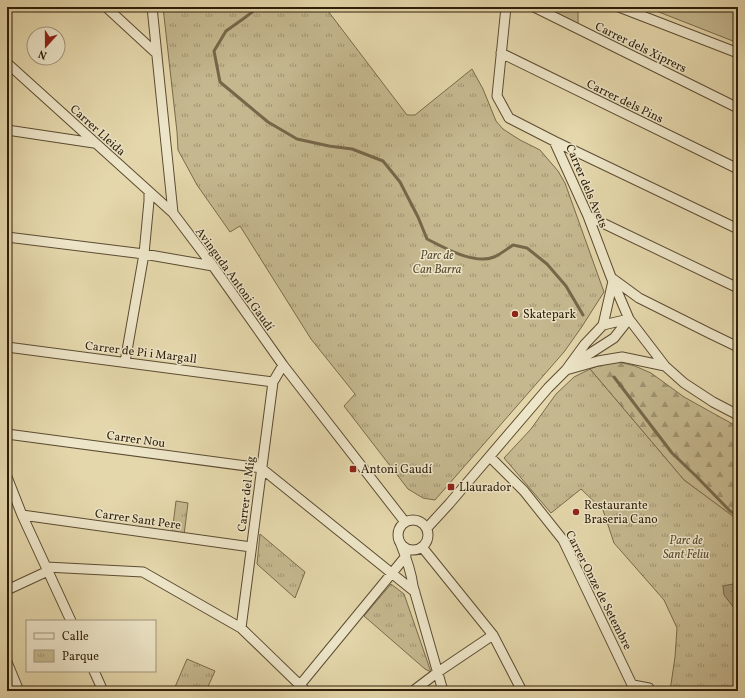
<svg xmlns="http://www.w3.org/2000/svg" width="745" height="698" font-family="Vollkorn,serif">
<style>
.green{fill:#c5b88f;stroke:#7a6b4c}
.forest{fill:url(#forest-firs);stroke:#7a6b4c}
.park{fill:url(#park-tufts);stroke:#7a6b4c}
.water{fill:url(#water-ripples);stroke:#766749}
.lines{fill:none;stroke-linecap:round;stroke-linejoin:round}
.stream{stroke:#766749;stroke-width:3}
.minor-casing{stroke:#5c4c32;stroke-width:11}
.minor{stroke:#ede5c8;stroke-width:9}
.poi-dot{fill:#8f2418;stroke:#ede5c8;stroke-width:1.5}
.labels{text-anchor:middle;stroke-width:3;stroke-linejoin:round;paint-order:stroke}
.street-label{font-size:12px;fill:#2e1e09;stroke:#ede5c8}
.park-label{font-size:12px;font-style:italic;fill:#5b4c31;stroke:#ede5c8}
.poi-label{font-size:12px;fill:#2e1e09;stroke:#ede5c8;text-anchor:start}
</style>
<defs>
<pattern id="forest-firs" width="22" height="20" patternUnits="userSpaceOnUse"><rect width="22" height="20" fill="#c5b88f"/><path d="M5 1l3.5 6h-7zM16 11l3.5 6h-7z" fill="#a09573"/></pattern>
<pattern id="park-tufts" width="24" height="20" patternUnits="userSpaceOnUse"><rect width="24" height="20" fill="#c5b88f"/><path d="M3 7l-1-3M5 7V3M7 7l1-3M15 17l-1-3M17 17v-4M19 17l1-3" fill="none" stroke="#a09573"/></pattern>
<pattern id="water-ripples" width="26" height="14" patternUnits="userSpaceOnUse"><rect width="26" height="14" fill="#a69874"/><path d="M2 4q2-2 4 0t4 0M15 11q2-2 4 0t4 0" fill="none" stroke="#887b5d"/></pattern>
</defs>
<rect width="100%" height="100%" fill="#e4d7ab"/>
<filter id="stains"><feTurbulence type="fractalNoise" baseFrequency=".005" numOctaves="4"/><feColorMatrix values="0 0 0 0 .2 0 0 0 0 .09 0 0 0 0 .02 0 0 0 .5 -.17"/></filter>
<radialGradient id="worn" r=".72"><stop offset=".6" stop-color="#630" stop-opacity="0"/><stop offset="1" stop-color="#630" stop-opacity=".3"/></radialGradient>
<!-- green -->
<path class="green" d="M542,7H578V24Z
M646,7H738V43Z"/>
<!-- forest -->
<path class="forest" d="M619,362L635,366L651,373L684,397L738,427V520L684,480L590,369L603,364Z"/>
<!-- park -->
<path class="park" d="M163,7H325L407,115H415L472,69L483,89L496,121L503,129L520,140L540,150L558,171L565,183L604,292L581,328L564,352L435,500L423,498L408,489L344,406L355,394L311,339L240,226L230,232L197,185L178,150L177,132Z
M590,369L684,480L738,520V691H670L675,657L677,628L664,600L614,543L603,510L581,489L551,513L504,458L531,429L556,394L574,377Z
M176,501L188,503L184,535L172,533Z
M260,534L305,572L295,598L257,564Z
M391,584L404,594L431,672L425,669L364,616Z
M187,659L215,671L206,691H184L175,687Z"/>
<!-- water -->
<path class="water" d="M733,584L738,586V609L734,608L724,595L723,586Z"/>
<g class="lines">
<!-- stream -->
<path class="stream" d="M259,7L243,19L226,31L214,51L220,82L268,122L297,139L329,146L352,149L383,161L400,182L418,217L427,239C445,248 474,265 494,257C501,254 507,249 513,245L527,248L547,264L566,286L583,315
M730,7L738,13
M614,377L672,453L697,477L730,511L738,516"/>
<defs>
<path id="minor" d="M106,7L157,54
M152,7L173,213L213,266L283,365L405,522
M506,7L497,96L509,118L554,141L588,216L611,277L629,319L665,366L684,383L713,402L738,415
M534,7L738,108
M619,7L738,53
M501,53L738,169
M7,63L173,213
M7,130L94,143
M554,141L738,229
M588,216L738,288
M7,237L144,254L213,266
M613,279L639,298L709,333L738,347
M603,325L613,281
M7,347L273,382
M125,362L144,254L149,201V192
M572,365L614,338L629,319
M566,370L598,361L622,357L665,366
M7,434L261,468L415,592
M490,457L524,491L563,540L635,691
M7,477L22,515L71,621
M22,515L251,547
M398 535a15 15 0 1 1 30 0a15 15 0 1 1-30 0Z
M427,528L449,504L548,388L566,370L585,344L603,325L629,319
M400,542C406,557 411,570 413,586L443,691
M422,547L493,635L522,691
M46,567L143,572L241,628L306,691
M7,590L48,571
M241,628L273,382L283,365
M7,662L19,691
M94,671L103,691
M300,685L406,556
M633,685L649,688L650,691
M413,691L438,672L493,635"/>
</defs>
<!-- minor casing -->
<use href="#minor" class="minor-casing"/>
<!-- minor -->
<use href="#minor" class="minor"/>
</g>
<!-- markers -->
<g class="poi-dot">
<circle cx="515" cy="314" r="4"/>
<rect x="349" y="465" width="8" height="8" rx="2"/>
<rect x="447" y="483" width="8" height="8" rx="2"/>
<circle cx="576" cy="512" r="4"/>
</g>
<g class="labels">
<!-- street labels -->
<g class="street-label">
<text transform="translate(641 47) rotate(26)" y="4">Carrer dels Xiprers</text>
<text transform="translate(625 101) rotate(26)" y="4">Carrer dels Pins</text>
<text transform="translate(98 130) rotate(42)" y="4">Carrer Lleida</text>
<text transform="translate(587 186) rotate(67)" y="4">Carrer dels Avets</text>
<text transform="translate(235 279) rotate(54)" y="4">Avinguda Antoni Gaudí</text>
<text transform="translate(141 352) rotate(7)" y="4">Carrer de Pi i Margall</text>
<text transform="translate(136 439) rotate(8)" y="4">Carrer Nou</text>
<text transform="translate(246 494) rotate(-83)" y="4">Carrer del Mig</text>
<text transform="translate(138 519) rotate(8)" y="4">Carrer Sant Pere</text>
<text transform="translate(599 590) rotate(63)" y="4">Carrer Onze de Setembre</text>
</g>
<!-- park labels -->
<g class="park-label">
<text x="437" y="259">Parc de<tspan x="437" dy="14">Can Barra</tspan></text>
<text x="686" y="544">Parc de<tspan x="686" dy="14">Sant Feliu</tspan></text>
</g>
<!-- poi labels -->
<g class="poi-label">
<text x="523" y="318">Skatepark</text>
<text x="361" y="473">Antoni Gaudí</text>
<text x="459" y="491">Llaurador</text>
<text x="584" y="509">Restaurante<tspan x="584" dy="14">Braseria Cano</tspan></text>
</g>
</g>
<!-- margin -->
<rect width="745" height="698" fill="none" stroke="#e4d7ab" stroke-width="24"/>
<rect x="8" y="8" width="729" height="682" fill="none" stroke="#2e1e09" stroke-width="2"/>
<rect x="12" y="12" width="721" height="674" fill="none" stroke="#2e1e09"/>
<!-- legend -->
<rect x="26" y="620" width="130" height="52" fill="#ede5c8" stroke="#a1957c"/>
<rect x="34" y="633" width="20" height="6" fill="#ede5c8" stroke="#a1957c"/>
<text x="62" y="640" font-size="12" fill="#2e1e09">Calle</text>
<rect x="34" y="650" width="20" height="12" fill="url(#park-tufts)" stroke="#a1957c"/>
<text x="62" y="660" font-size="12" fill="#2e1e09">Parque</text>
<!-- north arrow -->
<g transform="translate(46 46) rotate(201)"><circle r="19" fill="#ede5c8" stroke="#a1957c"/>
<path d="M0-3L7 15L0 10L-7 15Z" fill="#8f2418"/>
<text y="-6" font-size="11" font-weight="bold" text-anchor="middle" fill="#2e1e09">N</text>
</g>
<rect width="100%" height="100%" filter="url(#stains)"/>
<rect width="100%" height="100%" fill="url(#worn)"/>
</svg>
